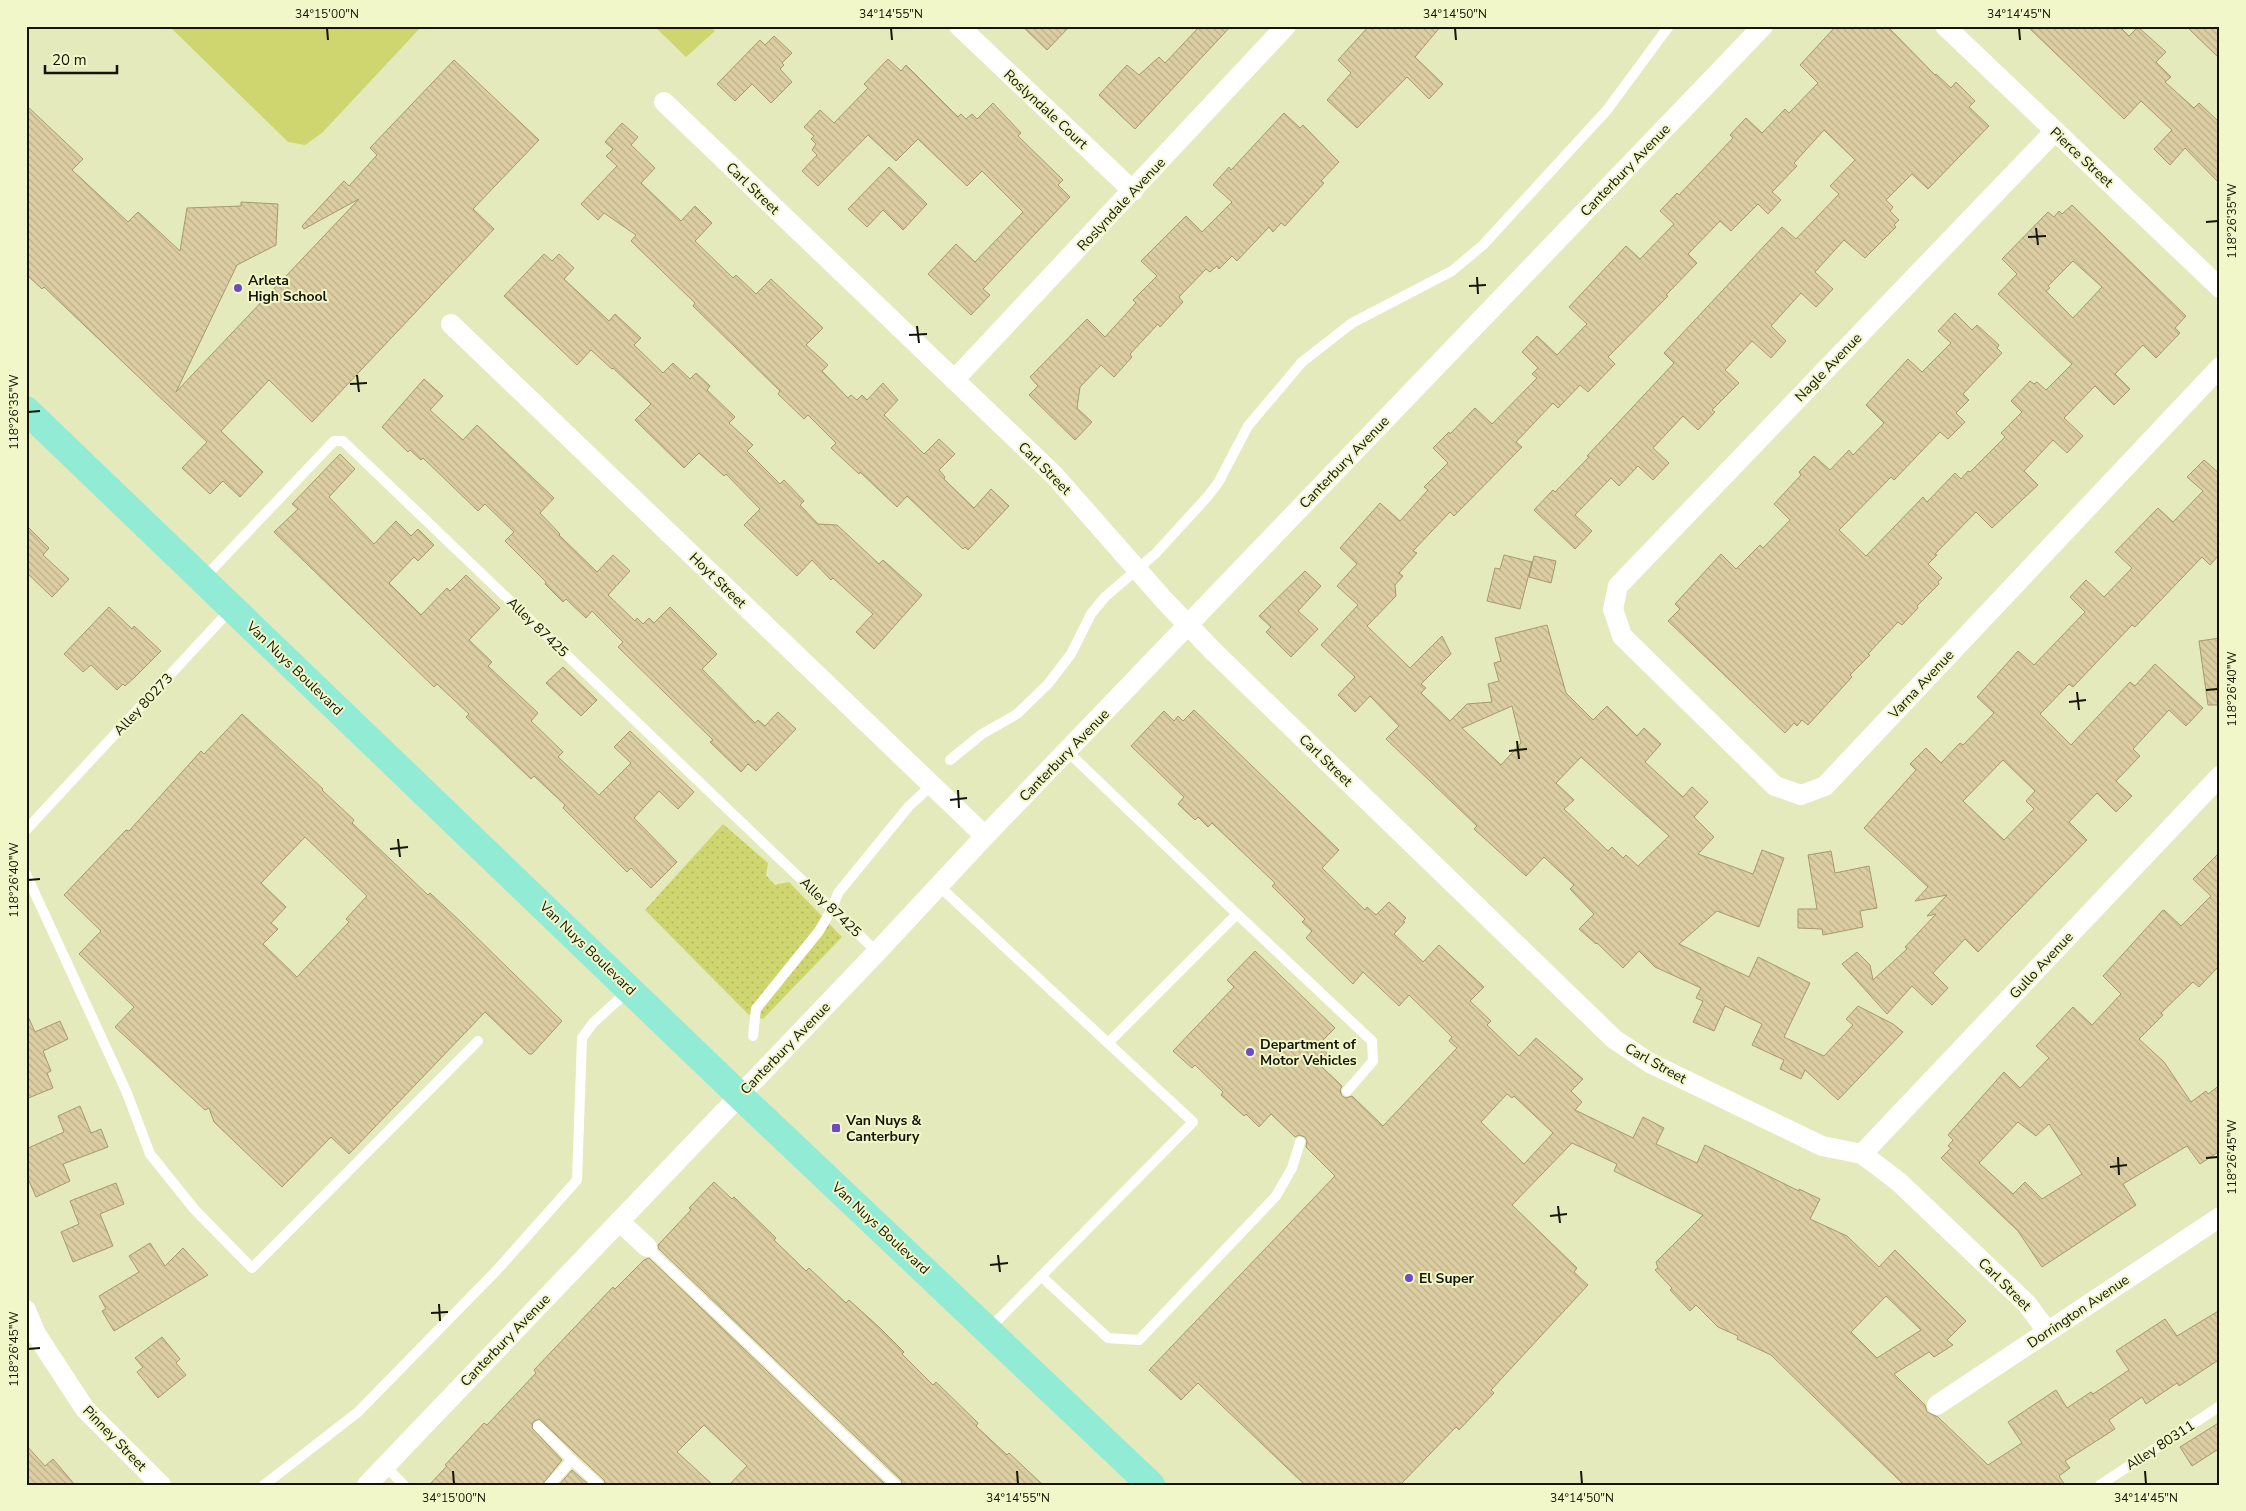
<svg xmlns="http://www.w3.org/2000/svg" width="2246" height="1511" font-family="'Nunito Sans',sans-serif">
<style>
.grass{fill:url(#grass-dots)}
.garden{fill:#cfd66f}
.building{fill:url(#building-back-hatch);stroke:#a7996f;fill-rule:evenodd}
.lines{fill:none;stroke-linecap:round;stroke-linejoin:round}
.lane{stroke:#fff;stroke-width:10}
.street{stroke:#fff;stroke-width:20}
.primary{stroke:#92ebd5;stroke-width:28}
.ticks{fill:none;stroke:#141505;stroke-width:2}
.poi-dot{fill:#6e4bc3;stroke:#f2f7c9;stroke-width:2}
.labels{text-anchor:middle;stroke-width:4;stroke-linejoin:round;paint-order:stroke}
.street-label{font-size:14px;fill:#141505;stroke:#f2f7c9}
.poi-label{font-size:14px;font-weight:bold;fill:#141505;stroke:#f2f7c9;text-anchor:start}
.neatline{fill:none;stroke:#141505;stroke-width:2}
.ticks-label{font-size:12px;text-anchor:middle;fill:#141505}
</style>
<defs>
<pattern id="grass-dots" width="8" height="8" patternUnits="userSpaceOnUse" patternTransform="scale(1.25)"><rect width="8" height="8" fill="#cfd66f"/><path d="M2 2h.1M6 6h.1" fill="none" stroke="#b1b75f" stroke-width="1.8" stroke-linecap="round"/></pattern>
<pattern id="building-back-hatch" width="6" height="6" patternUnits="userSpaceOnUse" patternTransform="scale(1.25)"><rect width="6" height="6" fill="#dccea2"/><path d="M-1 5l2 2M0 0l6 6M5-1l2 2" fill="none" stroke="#bcb08a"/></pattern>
</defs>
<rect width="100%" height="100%" fill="#e5eabc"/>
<!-- grass -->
<path class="grass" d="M723,824L768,863L766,875L775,885L789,882L842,937L763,1019L748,1014L645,910Z"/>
<!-- garden -->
<path class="garden" d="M169,26H422L322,133L305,145L288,142Z
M654,26H710L715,31L686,57Z"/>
<!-- building -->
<path class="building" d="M1022,26H1070L1047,50Z
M1200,26H1231L1135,129L1099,95L1127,65L1139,75L1159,57L1165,63Z
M1369,26H1441L1415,57L1443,84L1429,99L1407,77L1357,128L1327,100L1351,73L1338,60Z
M1836,26H1887L1935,75L1936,74L1951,88L1956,82L1975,101L1969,107L1989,126L1928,189L1912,174L1886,200L1893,207L1890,211L1899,220L1894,225L1896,227L1865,258L1844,240L1815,272L1833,289L1816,307L1801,293L1771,326L1786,341L1771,358L1752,341L1725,370L1739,383L1712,410L1715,412L1698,430L1683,416L1653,448L1669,463L1653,480L1638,466L1619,486L1611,478L1575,515L1592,531L1575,549L1534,510L1553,490L1555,492L1589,457L1587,456L1674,363L1664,353L1782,227L1796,239L1839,194L1830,186L1855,160L1824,130L1794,163L1797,166L1772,192L1781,200L1768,214L1758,204L1731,231L1720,221L1688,254L1697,263L1666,295L1668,296L1608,357L1615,364L1588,392L1580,385L1558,408L1553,403L1516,442L1522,447L1454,516L1450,512L1413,551L1417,553L1399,573L1403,576L1395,585L1396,596L1367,626L1410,668L1442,636L1451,654L1421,684L1426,688L1421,693L1450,721L1467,704L1492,702L1488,684L1499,681L1494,663L1501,661L1495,638L1547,625L1566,693L1593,720L1607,706L1637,736L1644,728L1661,744L1645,762L1683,797L1692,787L1708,802L1694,817L1714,837L1698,854L1753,874L1762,850L1784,858L1759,927L1717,911L1679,944L1749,977L1758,957L1810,983L1784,1037L1824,1056L1853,1025L1846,1019L1858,1006L1893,1024L1903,1032L1838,1100L1805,1070L1801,1079L1780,1069L1784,1060L1752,1045L1762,1024L1725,1006L1714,1031L1693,1022L1703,1001L1696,998L1701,988L1655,967L1639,951L1623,968L1597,943L1596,944L1579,929L1594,914L1570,889L1574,885L1544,857L1526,876L1474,829L1477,826L1386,739L1399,726L1370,696L1355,712L1338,695L1355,677L1321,645L1358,605L1337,586L1357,564L1340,548L1380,503L1400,521L1428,490L1424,487L1448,463L1433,448L1449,432L1450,434L1475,408L1492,424L1537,378L1532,374L1538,368L1522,352L1537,336L1557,355L1587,324L1569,307L1626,246L1640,259L1674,224L1660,211L1677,193L1679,195L1733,138L1730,135L1746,118L1762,133L1785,109L1789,113L1818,83L1800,65ZM1512,706L1521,743L1501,765L1462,728ZM1581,757L1669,836L1638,866L1626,855L1623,858L1612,847L1608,851L1564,809L1574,800L1556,783Z
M2027,26H2119L2129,36L2138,27L2166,52L2156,62L2171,77L2165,82L2194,108L2199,103L2220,123V184L2185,148L2170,165L2154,149L2172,130L2141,101L2124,119Z
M2186,26H2220V59Z
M774,36L792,53L782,63L784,65L780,69L792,82L771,103L752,84L735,101L717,84L760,40L765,45Z
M888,59L901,71L906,65L958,117L961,114L966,119L972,114L977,119L993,103L1021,133L1018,136L1063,180L1058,185L1070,197L983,289L990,295L971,315L928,274L956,244L975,262L1023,212L982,171L967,186L918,139L896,161L868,135L818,186L802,171L817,155L812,150L816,144L811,139L814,136L804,127L820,110L834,123L868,88L864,84Z
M454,60L539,140L473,209L494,229L312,422L269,380L221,431L263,472L240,497L223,481L210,494L182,468L207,442L44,287L42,289L26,274V105L83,159L72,170L128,222L138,212L180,251L187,208L241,206V202L278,204L276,245L237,265L176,392L359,199L304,229L302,226L344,181L349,186L377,155L370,148Z
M1284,113L1300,128L1303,125L1339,162L1321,181L1324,183L1285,226L1281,223L1273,232L1269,227L1237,261L1232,256L1219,269L1217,266L1210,272L1206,269L1179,297L1183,302L1160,327L1158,324L1130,354L1132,357L1114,377L1101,365L1080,387L1077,408L1092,422L1075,440L1029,395L1038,386L1030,377L1087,319L1105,337L1136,303L1133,300L1157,276L1141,261L1186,216L1202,232L1232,202L1213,185L1229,167L1231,170Z
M622,123L638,137L631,145L655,168L641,183L681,221L695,206L712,223L695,241L733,278L736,275L756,294L771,279L823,328L806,345L828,365L822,371L848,398L851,395L857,400L862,395L867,400L883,383L898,400L884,415L924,454L939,439L955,454L939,470L945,477L944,479L974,508L991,489L1009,506L968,550L965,547L963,549L907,496L897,507L860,472L859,474L831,448L836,443L808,415L804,419L778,394L780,391L693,306L695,303L631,241L636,235L604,213L598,220L581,204L617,166L606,156L613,149L605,142Z
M889,167L927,204L903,230L883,210L867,227L848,209Z
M2072,205L2186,316L2175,328L2180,333L2156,358L2143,345L2115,374L2130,389L2114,405L2095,386L2064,418L2083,436L2067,453L2053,440L2024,471L2038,485L1992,528L1976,512L1935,554L1937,555L1928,564L1942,578L1938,582L1939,584L1917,606L1918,608L1902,625L1898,622L1868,654L1870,655L1850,675L1852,677L1808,725L1802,720L1797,726L1794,723L1785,733L1668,621L1680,609L1675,604L1721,554L1736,569L1760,545L1763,548L1790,520L1774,504L1801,475L1799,472L1814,456L1830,470L1849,450L1853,455L1884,423L1866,405L1908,359L1922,372L1951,343L1938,331L1955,313L1972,330L1977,325L1999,345L1997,348L2002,353L1963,394L1969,400L1956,413L1965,422L1948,439L1940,432L1894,480L1891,477L1839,530L1866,556L1923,497L1927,502L1955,473L1961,479L1968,471L1970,472L2005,437L2001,433L2022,412L2011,401L2030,381L2034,384L2037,382L2046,390L2072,364L1998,294L2017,274L2002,259L2048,212L2054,217L2059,211L2062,214ZM2073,261L2102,287L2073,318L2046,291L2050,288L2048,286Z
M544,254L552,261L559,254L574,268L564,279L609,321L615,314L641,338L634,345L663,373L673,363L690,379L696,373L710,386L707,390L735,417L729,423L753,445L747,451L780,484L784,480L804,501L800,505L818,524L837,525L879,564L883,560L922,595L874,649L856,632L873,614L833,578L831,580L812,560L797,576L744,525L760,509L726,474L724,476L699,453L684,468L635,420L651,404L613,368L612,369L591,350L577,365L504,296Z
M424,379L443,396L430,410L463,440L477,425L554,498L540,513L560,534L559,535L597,572L613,555L630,571L608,595L635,621L637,618L643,624L649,618L654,623L670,607L717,654L702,669L755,723L758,720L765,726L778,712L796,729L756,771L748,764L741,772L710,742L713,740L618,647L623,642L592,611L586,618L566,599L563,602L545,584L546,582L505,541L514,532L485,504L478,511L423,458L421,460L410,450L408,452L382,427Z
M340,454L355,469L329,497L374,544L396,521L411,536L418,529L434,545L418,561L414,557L389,583L421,615L447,588L450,591L466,575L500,608L469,640L492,662L488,666L538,713L531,721L563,752L558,757L599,795L631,763L614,747L630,731L694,792L678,809L659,791L634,818L677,862L651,888L631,868L627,872L563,808L565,805L534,776L531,779L466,717L469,714L437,684L434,687L274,532L298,509L292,504Z
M2204,460L2220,474V554L2210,565L2202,557L2135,627L2132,625L2073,687L2069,684L2040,714L2071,745L2130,682L2135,686L2155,664L2203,708L2186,726L2169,710L2133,749L2140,756L2116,781L2132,796L2116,812L2097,793L2069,822L2087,840L1978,952L1965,939L1933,973L1948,988L1932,1005L1912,986L1887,1014L1842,964L1857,952L1870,965L1873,980L1907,949L1905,947L1936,914L1927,916L1947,895L1915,901L1928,887L1864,828L1916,770L1910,764L1926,748L1941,763L1960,743L1963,745L1994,713L1977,697L2018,651L2034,665L2085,612L2070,597L2086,580L2104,597L2132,568L2115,552L2158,508L2173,522L2203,491L2187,477ZM2003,760L2035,791L2026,801L2034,809L2004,840L1963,801Z
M26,525L49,548L43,555L69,579L52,597L26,572Z
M1504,555L1532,562L1520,609L1487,601L1495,568L1500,569Z
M1534,556L1556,561L1551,583L1529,577Z
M1305,571L1321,586L1298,611L1318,629L1291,657L1266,632L1271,627L1259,616Z
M109,607L132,629L134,626L161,651L135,677L125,686L123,684L117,690L91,665L83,672L64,654Z
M2220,638V705H2208L2199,641Z
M563,667L597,700L581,716L546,683Z
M1194,710L1339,850L1322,868L1365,910L1367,907L1376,915L1389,902L1406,918L1403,921L1405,922L1394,934L1423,962L1439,945L1484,987L1470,1001L1491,1021L1487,1025L1519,1056L1536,1038L1583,1079L1571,1091L1582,1102L1575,1110L1633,1138L1643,1117L1664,1128L1656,1144L1697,1163L1705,1145L1799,1191V1189L1820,1199L1810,1219L1847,1236L1879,1267L1895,1250L1966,1321L1947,1340L1953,1345L1934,1357L1929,1352L1894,1374L1925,1405L1927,1412L1938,1417L1988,1465L2022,1443L2008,1422L2056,1390L2067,1408L2091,1392L2093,1394L2129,1370L2116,1351L2165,1319L2177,1336L2220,1310V1359L2179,1386L2177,1383L2146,1404L2142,1397L2109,1420L2115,1429L2065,1461L2070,1468L2059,1476L2065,1485H1904L1771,1355L1737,1339L1738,1336L1718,1327L1696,1305L1690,1311L1670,1290L1672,1288L1655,1270L1658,1268L1656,1262L1703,1215L1614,1171L1617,1164L1572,1143L1512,1205L1577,1268L1574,1272L1588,1285L1491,1390L1494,1393L1459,1430L1456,1427L1400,1485H1305L1198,1383L1181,1400L1149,1370L1335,1176L1306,1147L1307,1141L1305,1137L1299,1135L1295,1137L1271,1114L1259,1127L1246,1114L1244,1116L1221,1095L1223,1092L1195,1065L1192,1068L1173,1051L1234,987L1227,980L1255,951L1335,1028L1318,1045L1331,1057L1322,1067L1342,1086L1340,1090L1342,1096L1346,1098L1352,1096L1383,1126L1457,1048L1449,1041L1452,1037L1409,995L1399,1006L1363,972L1353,984L1306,938L1312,931L1302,922L1305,919L1272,886L1275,883L1212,823L1208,827L1198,817L1195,820L1178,804L1184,797L1131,746L1164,711L1174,721L1178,716L1183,721ZM1507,1094L1512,1098L1514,1096L1553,1133L1524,1164L1481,1122ZM1886,1296L1921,1330L1877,1358L1851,1332Z
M242,714L323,789L322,790L354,820L352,823L428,895L430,893L462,923L562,1021L532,1054H529L485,1012L349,1154L331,1137L282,1187L214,1122L209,1108L205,1110L115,1027L134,1007L79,954L101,931L64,895L126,830L129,831L201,751L204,754ZM305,837L367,896L346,919L349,922L297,977L263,944L278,929L271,923L286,907L261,883Z
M1831,851L1835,873L1869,866L1877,908L1860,911L1863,927L1823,935L1822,929L1798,928V909H1817L1808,855Z
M2220,852V965L2199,987L2193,982L2161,1013L2163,1015L2139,1039L2164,1062L2191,1102L2206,1091L2208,1094L2220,1085V1151L2200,1164L2187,1146L2123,1184L2136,1205L2042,1267L2018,1231L1941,1158L1951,1148L1948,1146L1953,1140L1948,1135L2004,1072L2020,1088L2049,1058L2036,1046L2073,1007L2092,1025L2121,994L2103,976L2162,911L2164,910L2181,926L2211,896L2193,879ZM2018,1122L2036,1136L2049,1124L2082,1174L2042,1199L2025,1182L2013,1194L1979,1163Z
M26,1012L35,1032L60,1021L68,1039L43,1051L51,1071L47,1073L53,1088L26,1099Z
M80,1106L91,1133L101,1129L108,1147L63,1164L70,1181L36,1197L26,1174V1149L64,1132L58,1116Z
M714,1182L732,1199L734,1197L776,1238L774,1240L806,1271L809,1268L846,1303L849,1300L880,1328L904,1352L902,1354L933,1385L936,1382L978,1423L976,1426L1007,1455L1009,1453L1043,1485H903L901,1480L659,1249L658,1245L691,1210L689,1208Z
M116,1183L124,1204L100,1214L113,1246L73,1262L61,1232L79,1224L70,1201Z
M150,1243L165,1266L183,1248L208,1275L114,1331L102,1311L106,1309L99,1296L139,1272L129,1256Z
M649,1258L886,1485H729L747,1466L704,1425L677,1452L713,1485H606L604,1480L539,1419L533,1422L532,1428L562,1460L542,1485H429L447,1466L445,1465L484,1423L487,1425L536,1373L534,1370L613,1287L615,1289L644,1260Z
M162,1337L180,1359L176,1363L186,1375L158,1398L137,1372L143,1367L135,1358Z
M2220,1422V1448L2192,1466L2180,1447Z
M26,1445L45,1466L53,1459L75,1485H26Z
M572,1470L589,1485H559Z"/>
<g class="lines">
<!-- lane -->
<path class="lane" d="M203,579L334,441H343L877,952
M1068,752L1237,914L1108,1043
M950,760L982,734L1017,714L1048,684L1071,654L1091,614L1105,597L1156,553L1208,496L1218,483L1248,426L1302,362L1352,323L1452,271L1483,245L1607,110L1669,26
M26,830L232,608
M26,874L127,1093L150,1154L195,1210L252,1268L478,1041
M939,886L1193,1122L989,1329
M1237,914L1372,1041L1373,1061L1347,1091
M753,1036L756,1009L819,931L832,909L838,893L909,806L932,785
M647,1247L896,1485
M1041,1276L1108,1338L1139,1340L1276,1196L1292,1168L1300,1142
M538,1426L572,1460L549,1485
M572,1460L599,1485
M385,1466L404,1485
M264,1485L358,1412L497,1270L577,1180L582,1038L593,1023L628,991
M2100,1485L2220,1406"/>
<!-- street -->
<path class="street" d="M959,26L1133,191
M1945,26L2220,288
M664,102L1055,476L1164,600L1213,651L1614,1039L1650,1063L1822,1146L1862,1154L1899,1182L2027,1304L2047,1331
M2055,131L1618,586L1613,609L1622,636L1775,786L1801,795L1825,786L2220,367
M451,324L985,836
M954,380L1286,26
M1862,1154L2220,776
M619,1221L647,1247
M26,1310L36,1334L85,1409L161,1485
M1937,1405L2220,1217
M367,1485L877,952L985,836L1763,26"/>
<!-- primary -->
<path class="primary" d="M26,410L739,1095L1151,1485"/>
</g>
<!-- ticks -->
<path class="ticks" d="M327,28L328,40M891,28L892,40M1455,28L1456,40M2019,28L2020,40M2206,222L2218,221M2036,228L2038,245M2028,237L2046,236M1477,277L1478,294M1469,286L1486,285M917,326L919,343M909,335L927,334M357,375L359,392M350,384L367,383M28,412L40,411M2206,690L2218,689M2077,692L2079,710M2069,702L2086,700M1517,741L1519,759M1509,751L1527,749M958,790L959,808M950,800L967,798M398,839L400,857M390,849L408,847M28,880L40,879M2118,1157L2119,1175M2206,1158L2218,1157M2110,1167L2127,1165M1558,1206L1560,1223M1550,1216L1567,1214M998,1255L1000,1272M990,1265L1008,1263M439,1304L440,1321M431,1313L448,1312M28,1349L40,1348M453,1471L454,1484M1017,1471L1018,1484M1581,1471L1582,1484M2145,1471L2146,1484"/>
<!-- markers -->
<g class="poi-dot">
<circle cx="238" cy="288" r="5"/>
<circle cx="1250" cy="1052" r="5"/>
<rect x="831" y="1123" width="10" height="10" rx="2.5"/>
<circle cx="1409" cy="1278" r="5"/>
</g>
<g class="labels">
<!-- street labels -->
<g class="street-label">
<text transform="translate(1046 109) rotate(43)" y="5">Roslyndale Court</text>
<text transform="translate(2082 157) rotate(43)" y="5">Pierce Street</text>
<text transform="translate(1625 170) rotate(-46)" y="5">Canterbury Avenue</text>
<text transform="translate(753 188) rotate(44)" y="5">Carl Street</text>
<text transform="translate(1121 204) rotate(-47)" y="5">Roslyndale Avenue</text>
<text transform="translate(1828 367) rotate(-46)" y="5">Nagle Avenue</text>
<text transform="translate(1344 462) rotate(-46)" y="5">Canterbury Avenue</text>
<text transform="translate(1045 468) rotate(45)" y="5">Carl Street</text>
<text transform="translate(718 580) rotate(44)" y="5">Hoyt Street</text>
<text transform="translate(538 627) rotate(44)" y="5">Alley 87425</text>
<text transform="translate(295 668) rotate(44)" y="5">Van Nuys Boulevard</text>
<text transform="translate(1921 684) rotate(-47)" y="5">Varna Avenue</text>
<text transform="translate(143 704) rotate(-47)" y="5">Alley 80273</text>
<text transform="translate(1064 755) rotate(-46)" y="5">Canterbury Avenue</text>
<text transform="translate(1326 760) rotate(44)" y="5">Carl Street</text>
<text transform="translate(831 907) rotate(44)" y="5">Alley 87425</text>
<text transform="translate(588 948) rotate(44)" y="5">Van Nuys Boulevard</text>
<text transform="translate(2041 965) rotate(-47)" y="5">Gullo Avenue</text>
<text transform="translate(785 1048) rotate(-46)" y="5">Canterbury Avenue</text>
<text transform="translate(1656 1063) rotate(29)" y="5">Carl Street</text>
<text transform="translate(881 1228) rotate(43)" y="5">Van Nuys Boulevard</text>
<text transform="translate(2005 1284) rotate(45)" y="5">Carl Street</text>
<text transform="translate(2078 1311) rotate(-34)" y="5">Dorrington Avenue</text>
<text transform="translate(505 1340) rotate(-46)" y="5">Canterbury Avenue</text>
<text transform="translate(115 1438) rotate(46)" y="5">Pinney Street</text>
<text transform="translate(2160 1445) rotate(-33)" y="5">Alley 80311</text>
</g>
<!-- poi labels -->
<g class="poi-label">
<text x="248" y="285">Arleta<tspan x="248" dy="16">High School</tspan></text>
<text x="1260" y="1049">Department of<tspan x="1260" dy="16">Motor Vehicles</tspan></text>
<text x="846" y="1125">Van Nuys &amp;<tspan x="846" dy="16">Canterbury</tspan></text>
<text x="1419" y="1283">El Super</text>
</g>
</g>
<!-- border -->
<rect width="2246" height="1511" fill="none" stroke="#f2f7c9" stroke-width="55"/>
<!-- scale -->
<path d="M45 65v8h72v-8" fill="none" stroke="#141505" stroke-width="2.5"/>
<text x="52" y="65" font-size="15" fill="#141505" stroke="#f2f7c9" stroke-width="4" paint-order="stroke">20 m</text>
<rect x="28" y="28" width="2190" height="1456" class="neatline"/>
<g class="ticks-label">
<text x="327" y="18">34°15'00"N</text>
<text x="891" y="18">34°14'55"N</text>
<text x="1455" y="18">34°14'50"N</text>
<text x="2019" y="18">34°14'45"N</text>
<text transform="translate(2232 221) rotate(-90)" y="4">118°26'35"W</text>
<text transform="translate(14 412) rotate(-90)" y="4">118°26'35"W</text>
<text transform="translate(2232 689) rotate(-90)" y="4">118°26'40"W</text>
<text transform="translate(14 880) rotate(-90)" y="4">118°26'40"W</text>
<text transform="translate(2232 1157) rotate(-90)" y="4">118°26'45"W</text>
<text transform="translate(14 1349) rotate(-90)" y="4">118°26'45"W</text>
<text x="454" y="1502">34°15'00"N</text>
<text x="1018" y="1502">34°14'55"N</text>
<text x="1582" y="1502">34°14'50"N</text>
<text x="2146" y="1502">34°14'45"N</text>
</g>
</svg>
